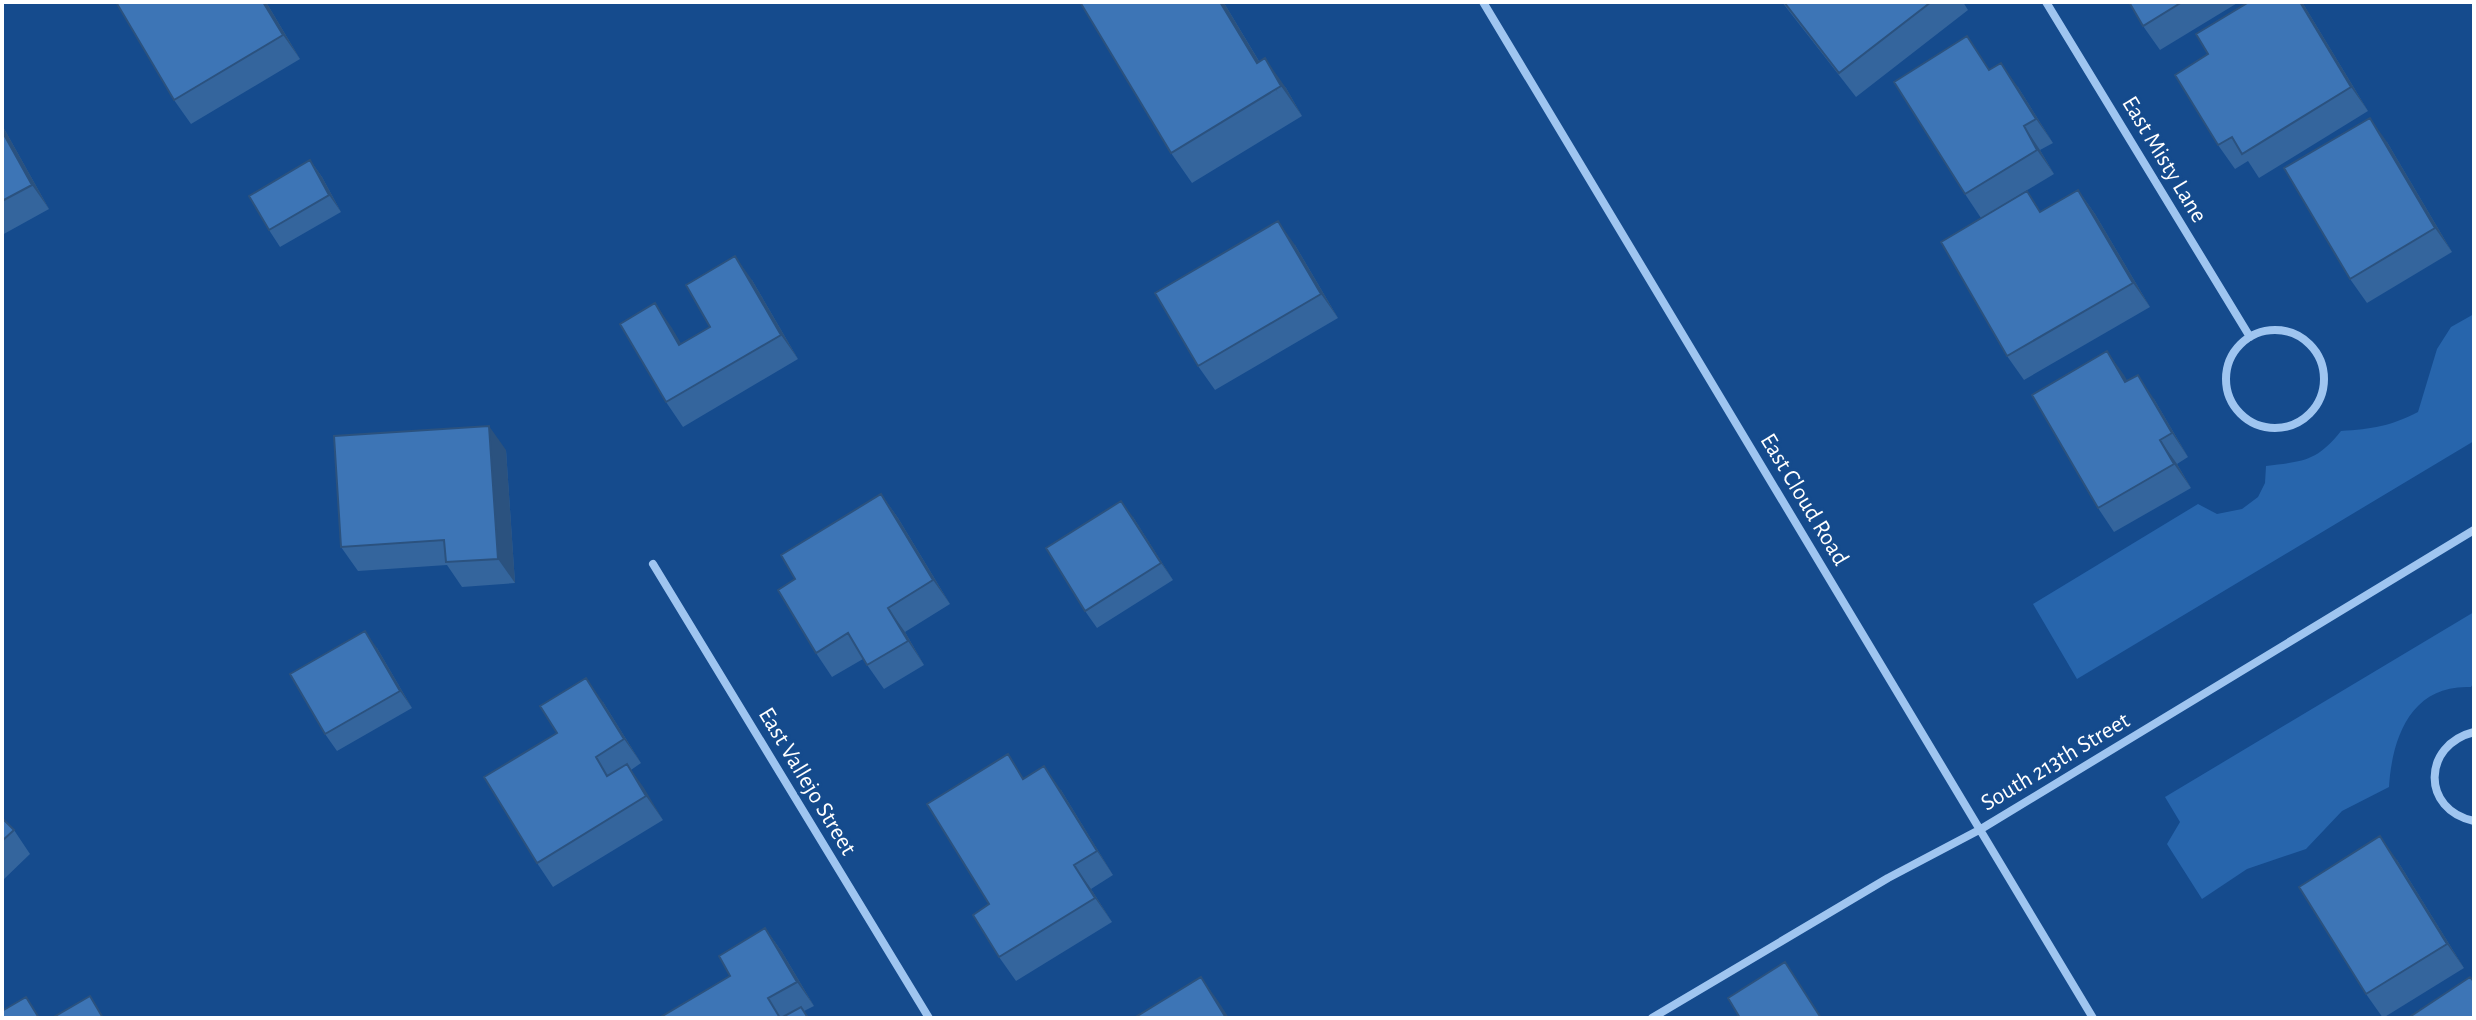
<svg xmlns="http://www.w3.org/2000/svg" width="2476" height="1020" font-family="'Alegreya Sans',sans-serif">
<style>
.green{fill:#2765ac}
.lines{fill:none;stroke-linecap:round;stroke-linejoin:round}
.minor{stroke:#9fc5f0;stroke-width:8}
.wall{fill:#34659d}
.shaded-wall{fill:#2b527f}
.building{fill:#3d75b6;stroke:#2b527f;stroke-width:2}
.labels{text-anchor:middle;stroke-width:6;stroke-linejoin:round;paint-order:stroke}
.street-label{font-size:24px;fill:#fff;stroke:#154b8d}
</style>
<rect width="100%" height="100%" fill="#154b8d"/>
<!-- green -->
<path class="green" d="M2474,314V441L2077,679L2033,604L2198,504L2217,514L2242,509L2258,497L2265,483L2266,466C2304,461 2316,462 2341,431C2372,429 2391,426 2418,412L2437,349L2451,327Z
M2474,612V682L2471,687C2411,684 2392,738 2389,787L2342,811L2306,849L2247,869L2202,899L2167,844L2180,822L2165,797Z"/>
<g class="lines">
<!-- minor -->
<path class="minor" d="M1483,2L2093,1018
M2046,2L2250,337
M2226 379a49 49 0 1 1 98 0a49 49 0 1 1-98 0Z
M653,564L929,1018
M2474,732C2422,745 2421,810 2474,821
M1652,1018L1888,878L1981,829L2474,530"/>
</g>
<!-- wall -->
<path class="wall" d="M116,2H266L300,59L191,124L174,100Z
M1080,2H1226L1224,3L1259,61L1286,88L1302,116L1192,183L1171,153Z
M1782,2H1963L1968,10L1856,97Z
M2129,2H2239L2160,50L2143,26Z
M2302,2L2368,111L2259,178L2248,161L2235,169L2218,145Z
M1990,70L2018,87L2053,143L2040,150L2054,174L1988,214L2041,211L2078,190L2095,214L2150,307L2024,380L2007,356L1981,218L1965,194Z
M2,125L49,209L2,235Z
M2387,142L2452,252L2367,303L2350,279Z
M310,160L322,177L341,212L280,247L269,230Z
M1295,245L1338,318L1215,390L1198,366Z
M752,280L798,359L683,427L666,402L655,303L681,344L710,327Z
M2107,351L2127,381L2154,399L2188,457L2177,464L2191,488L2114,532L2098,508Z
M506,450L515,583L462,587L447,565L358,571L341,547Z
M881,494L898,518L950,604L905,632L924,665L884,689L863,659L832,677L816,653L795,579Z
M1133,517L1173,580L1097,628L1085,611Z
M377,648L412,708L337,751L325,734Z
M603,702L641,763L631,770L663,820L553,887L537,863Z
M1025,778L1061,790L1113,875L1091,889L1112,922L1016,981L999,957L989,904Z
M2,818L14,830L30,854L2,881Z
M2397,860L2464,968L2383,1018L2366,994Z
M765,928L782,952L814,1006L804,1011L809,1018H659L730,976Z"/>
<!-- shaded-wall -->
<path class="shaded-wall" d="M263,2H266L300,59L283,35Z
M1220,2L1224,3L1278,93L1257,63Z
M2300,2H2302L2368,111L2351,87Z
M1265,58L1286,88L1302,116L1281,86Z
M2001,63L2018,87L2053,143L2036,119Z
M2370,118L2387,142L2452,252L2435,228Z
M2,125L49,209L32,185L2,131Z
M2024,126L2040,150L2054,174L2037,150Z
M310,160L322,177L341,212L329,195Z
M2078,190L2095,214L2150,307L2133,283Z
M1278,221L1295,245L1338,318L1321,294Z
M735,256L752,280L798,359L781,335Z
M655,303L672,328L696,369L679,345Z
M2107,351L2124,375L2142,406L2125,382Z
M2138,375L2154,399L2188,457L2172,433Z
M489,426L506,450L515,583L498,559Z
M2160,440L2177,464L2191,488L2174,464Z
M881,494L898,518L950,604L933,580Z
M1121,501L1133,517L1173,580L1161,563Z
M888,608L905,632L924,665L908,641Z
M365,631L377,648L412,708L400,691Z
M586,678L603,702L641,763L624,739Z
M627,764L644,788L663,820L646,796Z
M1044,766L1061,790L1113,875L1097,851Z
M2380,836L2397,860L2464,968L2447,944Z
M1074,865L1091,889L1112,922L1095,898Z
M765,928L782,952L814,1006L797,982Z
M1201,977L1218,1001L1229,1018H1226Z"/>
<!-- building -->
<path class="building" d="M116,2H263L283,35L174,100Z
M1080,2H1220L1257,63L1265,58L1281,86L1171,153Z
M1784,2H1931L1839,73Z
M2129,2H2182L2143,26Z
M2249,2H2300L2351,87L2242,154L2232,137L2218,145L2175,75L2208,54L2196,34Z
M1967,36L1989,70L2001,63L2036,119L2024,126L2037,150L1965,194L1894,82Z
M2370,118L2435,228L2350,279L2284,168Z
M2,131L32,185L2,201Z
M310,160L329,195L269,230L249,196Z
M2078,190L2133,283L2007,356L1941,242L2027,191L2040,212Z
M1278,221L1321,294L1198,366L1155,293Z
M735,256L781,335L666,402L620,324L655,303L679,345L710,327L686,285Z
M2107,351L2125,382L2138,375L2172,433L2160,440L2174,464L2098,508L2032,395Z
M489,426L498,559L446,562L444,540L341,547L334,436Z
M881,494L933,580L888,608L908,641L867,665L848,633L816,653L778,590L795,579L781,555Z
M1121,501L1161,563L1085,611L1046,548Z
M365,631L400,691L325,734L290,674Z
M586,678L624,739L596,757L607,776L627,764L646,796L537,863L484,777L557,733L540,706Z
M1008,754L1023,779L1044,766L1097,851L1074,865L1095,898L999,957L973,915L989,904L927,804Z
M2,818L14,830L2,841Z
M2380,836L2447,944L2366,994L2299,887Z
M765,928L797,982L768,998L780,1018H659L730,976L719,956Z
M1785,962L1821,1018H1740L1728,998Z
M1201,977L1226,1018H1134Z
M2470,977L2474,982V1018H2408Z
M90,996L103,1018H52Z
M26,997L39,1018H2V1011Z
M801,1007L808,1018H781Z"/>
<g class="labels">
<!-- street labels -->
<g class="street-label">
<text transform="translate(2165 159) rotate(59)" y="8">East Misty Lane</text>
<text transform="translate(1805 499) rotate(59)" y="8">East Cloud Road</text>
<text transform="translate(2055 761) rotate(-31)" y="8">South 213th Street</text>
<text transform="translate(808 781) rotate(59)" y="8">East Vallejo Street</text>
</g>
</g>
<!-- border -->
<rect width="2476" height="1020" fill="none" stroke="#ffffff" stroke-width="8"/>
</svg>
